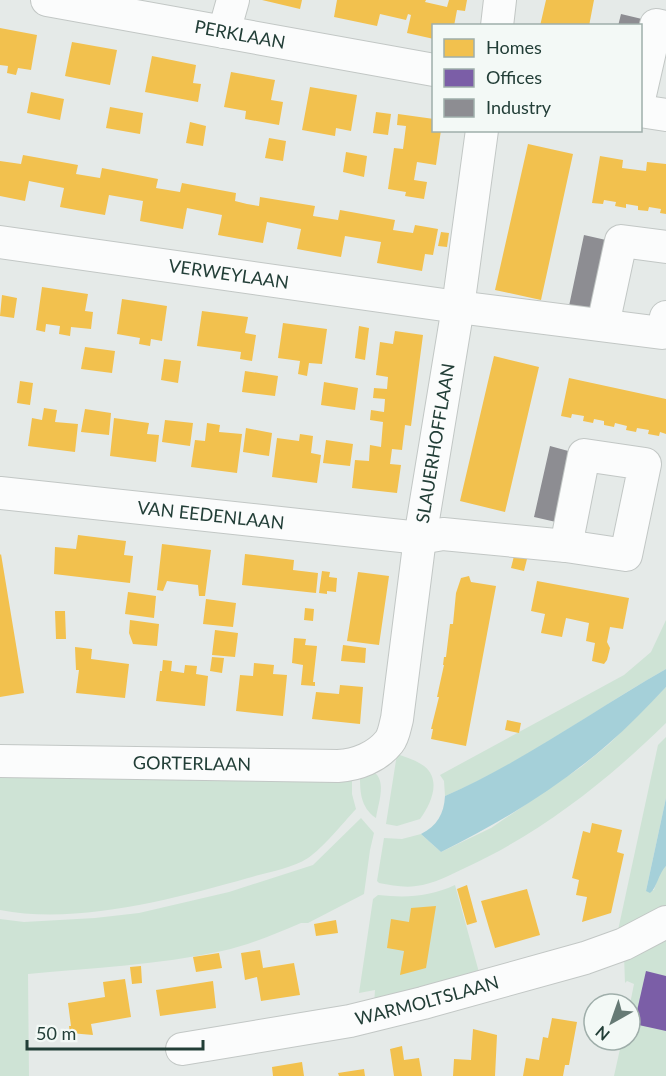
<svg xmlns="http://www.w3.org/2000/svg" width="666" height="1076" font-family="Lato,sans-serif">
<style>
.green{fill:#cee3d5}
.water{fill:#a5d0d9}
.homes{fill:#f2c14e}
.offices{fill:#7b5ea7}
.industry{fill:#8d8d92}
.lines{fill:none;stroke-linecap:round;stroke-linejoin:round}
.minor-casing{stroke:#c2c7c5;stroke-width:34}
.minor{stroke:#fbfcfc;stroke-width:32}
.labels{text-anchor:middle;stroke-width:6;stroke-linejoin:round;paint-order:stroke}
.street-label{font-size:18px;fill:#223e37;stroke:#f3f9f6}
</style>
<rect width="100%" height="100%" fill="#e5eae8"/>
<!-- green -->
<path class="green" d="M666,620V669C592,711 523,763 445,796L444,781L440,775L624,675L651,652Z
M666,687V723C607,781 542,832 467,867C450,875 434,884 416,886C404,888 391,885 379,883L377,881L384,838L402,839L421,834L441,852L491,828L581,767L609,744Z
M666,737V798L646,891L654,890L659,874L666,866V909L617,935L658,745Z
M397,754C405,757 416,760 424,766C442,780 431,804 420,819L397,826L386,824Z
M0,769L352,774V794L356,809C343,823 323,848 308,858C291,869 267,872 248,878C174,899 77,925 0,910Z
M372,771C388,779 378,804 376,818C360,807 360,791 360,774Z
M361,818L374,833L370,850L364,894L308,923H301C275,934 249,945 222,951C158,965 93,968 28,974L29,1076H0V919L24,922L95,918L139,913L229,892L313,865Z
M455,885L480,976L374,1004L375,990L359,993L373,899L378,895C406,898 429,897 455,885Z
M666,935V1076H614L622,1040H630V1004L634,984L627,981L625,983L624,956Z"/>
<!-- water -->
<path class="water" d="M666,669V687C647,707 628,727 607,745C556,789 501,822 441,852L421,834C437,826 444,814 445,796C523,762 592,711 666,669Z
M666,798V866C658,874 657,888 650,893L646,891Z"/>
<!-- homes -->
<path class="homes" d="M262,0H302L300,9Z
M337,0H426L425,2L447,7L449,0H467L465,11L457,10L454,26H434V39L407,33L411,15L408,14L406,20L380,14L377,26L334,17Z
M546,0H594L589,26H540Z
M0,28L37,35L31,70L18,68L16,75L7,73L8,66L0,65Z
M72,42L117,50L110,85L65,76Z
M152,56L196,65L193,83L201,84L198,102L145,92Z
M231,72L275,80L271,100L283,102L279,125L245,119L246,111L224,107Z
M310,87L357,95L351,131L336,128L335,136L302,130Z
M31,92L64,99L60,120L27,113Z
M110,107L143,113L140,134L106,128Z
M376,112L391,114L388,135L373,133Z
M398,114L434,119V130H441L436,165L417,162L414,180L427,182L424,199L405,196L406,192L388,189L394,148L403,149L406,126L397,125Z
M190,122L206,126L203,146L186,143Z
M269,138L286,141L283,161L265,158Z
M528,144L573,154L541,300L495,290Z
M346,152L367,156L364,177L343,172Z
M23,155L78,165L76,174L100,178L102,168L158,179L156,188L180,192L182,183L236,193L235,201L247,204L259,206L260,197L315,206L313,216L338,220L340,210L395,220L393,230L413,233L415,225L438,229L433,255L425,254L422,271L377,263L381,242L345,236L341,257L297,249L301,229L267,222L263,243L240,239L218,235L222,215L187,208L183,229L140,221L143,201L109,195L105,215L82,211L60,207L64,188L29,181L25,201L0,196V161L21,164Z
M600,156L623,160L622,168L646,171L647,162L666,164V214L660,213L661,209L649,207L648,211L638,210V206L626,204V208L615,206L616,202L604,200L603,204L592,203Z
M441,232L449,233L447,247L438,246Z
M42,287L88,294L85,311L93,312L91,329L71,327L70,336L59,334L60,326L46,324L45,332L36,330Z
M2,295L17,298L14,318L0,316Z
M122,299L167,306L162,341L151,339L150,346L139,344L140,338L117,334Z
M202,311L248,317L245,333L256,335L252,361L240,359L241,352L197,346Z
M283,323L327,329L322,364L309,363L307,376L298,374L300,361L278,358Z
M359,326L369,328L365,360L355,358Z
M395,331L423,335L411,426L405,425L402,450L392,449L390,464L401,465L397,493L352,488L355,460L369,461L370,445L381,447L383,422L370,420L371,410L384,412L385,399L373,398L374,388L387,389L388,377L376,375L380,342L393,344Z
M85,347L115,351L112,373L81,369Z
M494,356L539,367L505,512L460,501Z
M164,359L181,361L178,383L161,380Z
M245,371L278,376L275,396L242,392Z
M569,378L666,399V434L660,432L659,436L648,434L649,430L637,428L636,432L626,430L627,426L615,423L614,427L604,425V421L594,419L593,423L583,421L584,416L572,414L571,418L561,416Z
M20,381L33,383L30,405L17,403Z
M324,382L358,388L355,410L321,405Z
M44,408L57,410L55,422L78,424L75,452L28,446L32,418L42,420Z
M85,409L111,413L109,435L81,432Z
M114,418L149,423L147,434L159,435L156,462L110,456Z
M165,420L193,423L190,446L162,442Z
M207,423L220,425L219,432L242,434L237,473L191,467L195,440L205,441Z
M246,428L272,433L269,456L243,452Z
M300,434L313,436L311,453L321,455L317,483L272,477L277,438L299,441Z
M326,440L353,444L350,466L323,463Z
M78,535L126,541L124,555L133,556L130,583L54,574L55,547L76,549Z
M162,544L211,550L205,596H199L198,585L182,583L167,581L163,591L157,590Z
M1,554L24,693L0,697V555Z
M245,554L294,560L293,570L318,573L316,593L242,585Z
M514,556L527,559L524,571L511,568Z
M322,571L330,572L329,577L337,578L336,592L327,591V594L319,593Z
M358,572L389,576L379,645L347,641Z
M469,576L471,582L496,586L466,746L431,739L433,729H431L439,697H437L444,665H443L444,657H446L450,624H453L456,593L461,578Z
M537,581L629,598L623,629L610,627L607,642L610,648L607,660L604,664L592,661L595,643L586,641L589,623L566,618L562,637L541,633L545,614L531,611Z
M128,592L156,596L154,618L125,614Z
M206,599L236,603L233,627L203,624Z
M305,608L314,609L313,621L304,620Z
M55,611H65L66,639H56Z
M130,620L159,624L157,646L133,644L129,633Z
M215,630L238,633L235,657L212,655Z
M294,638L306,639L305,645L317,646L313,682H315V686L301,685L303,665L292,663Z
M343,645L366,648L365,663L341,661Z
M75,647L92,649L91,659L129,664L125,698L76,693L79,670H76Z
M212,657L224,658L222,673L210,671Z
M163,660L172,661L171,671L184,673L185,665L197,666L196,674L208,676L205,706L156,701L160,671H162Z
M254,663L274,665L273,674L287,675L283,716L236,711L240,675L253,676Z
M340,685L363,687L360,724L312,719L316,692L339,694Z
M507,720L521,723L519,733L505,730Z
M592,823L622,830L617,852L624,854L611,913L582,922L587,897L576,895L579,880L572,878L583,831L590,833Z
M467,885L477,922L467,925L457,889Z
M527,889L540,935L495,948L481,901Z
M436,906L426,968L400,975L404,951L387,948L391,919L409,922L411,908Z
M336,920L338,933L316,936L314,924Z
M260,950L263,968L294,963L300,995L261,1001L257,977L245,980L241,953Z
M219,953L222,968L196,972L193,957Z
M141,966L142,983L132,984L130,967Z
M125,979L131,1017L91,1024L93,1035L70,1033L69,1026H71L68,1003L105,997L103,982Z
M213,981L216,1008L160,1016L156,990Z
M552,1018L577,1022L569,1065H565L563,1076H523L526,1058L539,1060L543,1037L548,1038Z
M473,1029L497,1035L495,1076H453L454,1059L471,1060Z
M402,1046L404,1060L419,1058L422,1076H394L390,1049Z
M302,1062L304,1076H273L272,1067Z
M364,1069L365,1076H339L338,1073Z"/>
<!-- offices -->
<path class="offices" d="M646,971L666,976V1031L634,1024Z"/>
<!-- industry -->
<path class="industry" d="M621,14L642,19L641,26H618Z
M584,235L606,240L592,311L569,306Z
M550,446L572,452L556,522L534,517Z"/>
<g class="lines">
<defs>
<g id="minor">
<path id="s1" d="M47,0L434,70"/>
<path d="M497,26L500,0"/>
<path d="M224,32L233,0"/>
<path d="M640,95L656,25L666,27"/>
<path d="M640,111L666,115"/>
<path id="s2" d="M0,242L458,307L662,333L666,317"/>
<path d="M603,325L621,241L666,247"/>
<path d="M584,455L645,464L626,555L566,546Z"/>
<path id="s3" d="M0,493L420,538L443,534L566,546"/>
<path id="s4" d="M0,761L338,766C357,765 377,757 389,742C394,736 395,726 397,719L420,538L458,307L482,130"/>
<path id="s5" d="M182,1049L350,1021L423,1003L585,958L624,944L666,922"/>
</g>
</defs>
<!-- minor casing -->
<use href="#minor" class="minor-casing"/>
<!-- minor -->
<use href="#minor" class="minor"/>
</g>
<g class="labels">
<!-- street labels -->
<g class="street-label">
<text dy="6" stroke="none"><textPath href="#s1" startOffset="196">PERKLAAN</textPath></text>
<text dy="6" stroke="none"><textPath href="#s2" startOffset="231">VERWEYLAAN</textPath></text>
<text dy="6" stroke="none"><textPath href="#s4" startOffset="699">SLAUERHOFFLAAN</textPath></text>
<text dy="6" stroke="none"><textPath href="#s3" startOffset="212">VAN EEDENLAAN</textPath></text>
<text dy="6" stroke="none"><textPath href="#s4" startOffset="192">GORTERLAAN</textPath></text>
<text dy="6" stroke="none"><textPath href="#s5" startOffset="250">WARMOLTSLAAN</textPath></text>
</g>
</g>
<!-- legend -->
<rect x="432" y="24" width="210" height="108" fill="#f3f9f6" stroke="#9faeaa" stroke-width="1.5"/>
<rect x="444" y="39" width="30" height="18" fill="#f2c14e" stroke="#9faeaa" stroke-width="1.5"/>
<text x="486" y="54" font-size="18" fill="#223e37">Homes</text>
<rect x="444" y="69" width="30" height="18" fill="#7b5ea7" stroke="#9faeaa" stroke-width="1.5"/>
<text x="486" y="84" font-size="18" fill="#223e37">Offices</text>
<rect x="444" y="99" width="30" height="18" fill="#8d8d92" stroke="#9faeaa" stroke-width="1.5"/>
<text x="486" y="114" font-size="18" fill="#223e37">Industry</text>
<!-- north arrow -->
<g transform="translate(612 1022) rotate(220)"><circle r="28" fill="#f3f9f6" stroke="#9faeaa" stroke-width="1.5"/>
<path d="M0-4.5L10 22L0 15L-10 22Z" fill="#667a75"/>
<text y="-9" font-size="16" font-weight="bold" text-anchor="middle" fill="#223e37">N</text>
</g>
<!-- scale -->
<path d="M27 1040v9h176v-9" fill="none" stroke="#223e37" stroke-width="3"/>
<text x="36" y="1040" font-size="18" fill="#223e37" stroke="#f3f9f6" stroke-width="4.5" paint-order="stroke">50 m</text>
</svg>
